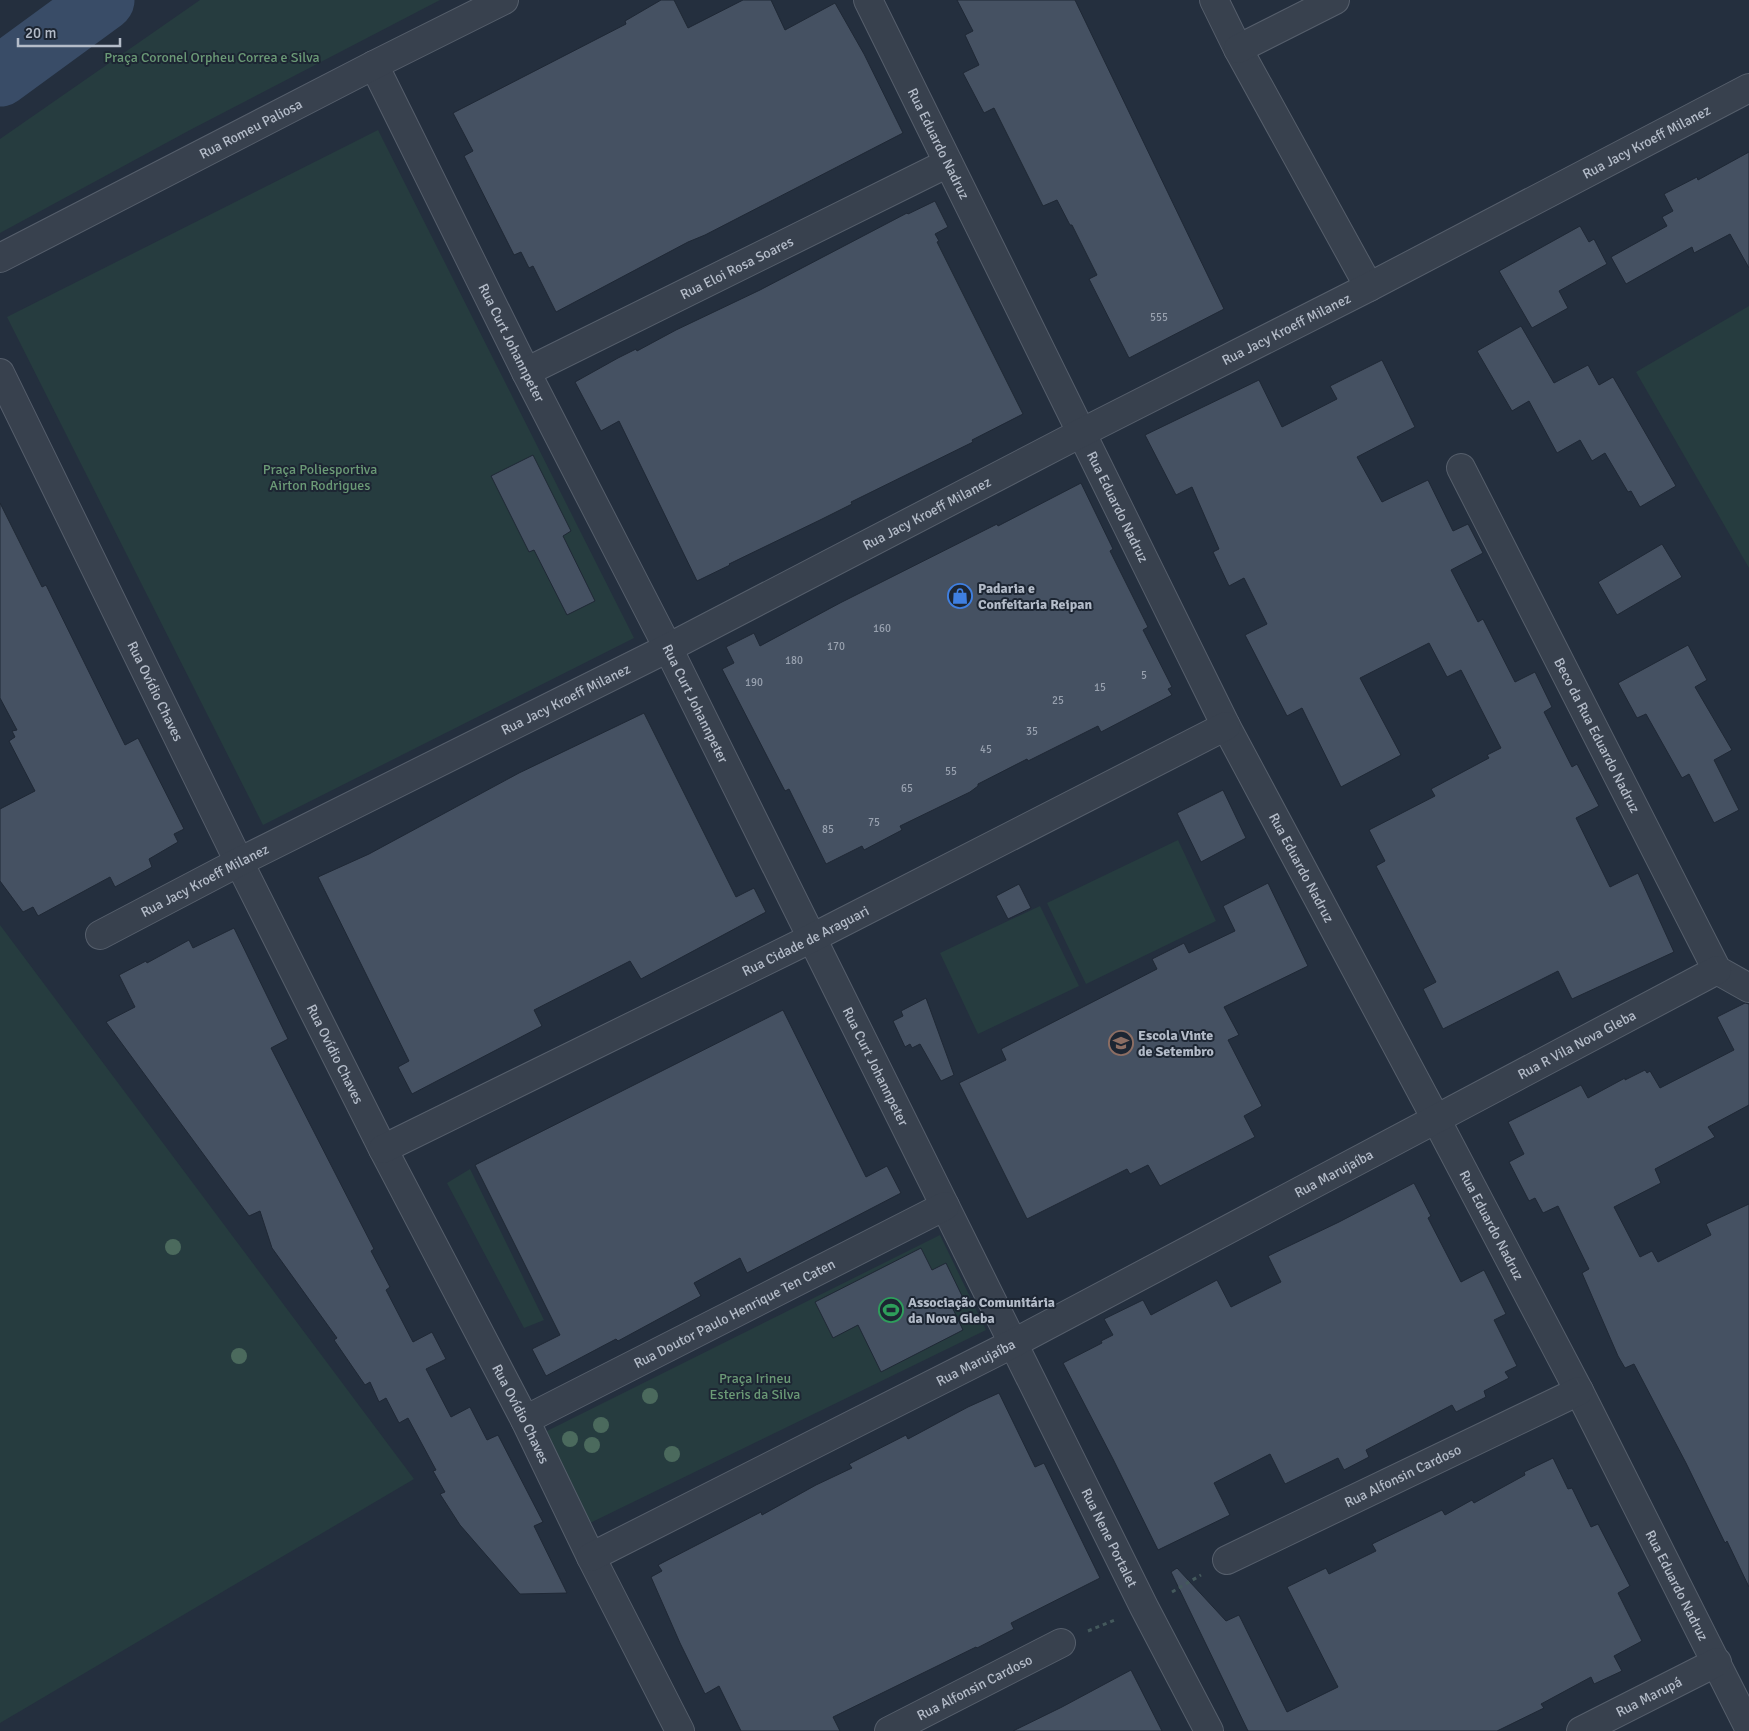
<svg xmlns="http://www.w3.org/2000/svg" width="1749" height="1731" font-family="Signika,sans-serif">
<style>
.green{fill:#263c3f}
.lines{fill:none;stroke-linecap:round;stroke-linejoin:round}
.river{stroke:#394c67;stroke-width:61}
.building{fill:#455162;stroke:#1f2835}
.minor-casing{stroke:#565f6c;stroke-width:30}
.path{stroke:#44595c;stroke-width:3;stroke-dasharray:4 4;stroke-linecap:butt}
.minor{stroke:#38414e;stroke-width:28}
.tree{fill:#4b6a5d}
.labels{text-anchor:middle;stroke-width:4;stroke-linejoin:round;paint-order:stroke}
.number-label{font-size:11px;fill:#98a1af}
.park-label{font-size:14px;fill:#6b9a76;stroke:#1d2633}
.street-label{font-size:14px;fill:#b4bcc9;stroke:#1d2633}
.poi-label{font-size:14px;font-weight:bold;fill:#b4bcc9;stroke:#1d2633;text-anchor:start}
</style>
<rect width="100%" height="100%" fill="#242f3e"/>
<!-- green -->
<path class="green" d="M200,0H440L190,130L0,233V139Z
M378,130L634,638L263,825L7,317Z
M1749,306V568L1636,372Z
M1178,840L1216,921L1086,984L1047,903Z
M1040,906L1079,986L978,1034L940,953Z
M0,925L414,1479L0,1723Z
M470,1169L544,1320L524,1328L447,1183Z
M940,1235L986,1330L588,1524L543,1433Z"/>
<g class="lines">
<!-- river -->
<path class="river" d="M0,76L104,0"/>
</g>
<!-- building -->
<path class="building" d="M661,0H674L688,28L743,0H771L785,30L835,3L864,54L903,133L705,235L688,242L556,312L533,266L529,268L521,252L514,255L464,156L473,151L453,113L626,24L625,21Z
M957,0H1075L1224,309L1129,358L1089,279L1097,275L1072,225H1070L1057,200L1043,206L994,108L984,113L963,73L979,65L965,35L973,31Z
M1749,152V268L1730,234L1694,253L1692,247L1626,284L1611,257L1667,226L1662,217L1673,211L1664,194L1697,177L1698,180Z
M935,201L948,227L935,234L939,241L937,242L1023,414L972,440L973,442L851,502L852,504L820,520L729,564L730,565L697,581L619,421L601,431L575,382L618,358L636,349L637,351L676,330L760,290L907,213L908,214Z
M1580,226L1589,242L1594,239L1607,264L1559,291L1568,308L1532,328L1499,271Z
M1521,326L1554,383L1588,365L1599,385L1613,377L1676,486L1640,507L1631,491L1628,492L1605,453L1592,461L1580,440L1557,453L1529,401L1512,411L1477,351Z
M1382,360L1415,427L1357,457L1382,502L1428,480L1453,531L1468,524L1483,553L1451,570L1478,622L1483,619L1515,682L1535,672L1552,707L1544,712L1572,767L1577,764L1599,806L1576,818L1610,887L1638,873L1674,952L1572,999L1558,971L1443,1029L1423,989L1436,982L1376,866L1385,861L1369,830L1435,796L1431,789L1489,758L1487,755L1501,748L1461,670L1447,677L1429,643L1360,678L1401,755L1341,787L1302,708L1287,716L1245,635L1267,624L1244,578L1229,586L1213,552L1219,549L1192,487L1176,495L1145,435L1259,380L1282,427L1337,399L1330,386Z
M533,455L571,531L563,536L595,601L567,615L534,550L529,552L491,476Z
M1081,483L1113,549L1110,551L1148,627L1143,630L1172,687L1168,689L1172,695L1101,732L1098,726L1028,761L1027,759L978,784V786L970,792L900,826L902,830L864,850L862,846L826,864L789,789L785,791L722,669L734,663L726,647L754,633L760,646L840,603L997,524L998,526Z
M0,503L42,587L46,585L125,745L138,738L184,829L174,834L178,842L149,859L152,867L115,887L110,877L38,916L33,907L23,912L0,881V809L35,791L9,741L15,737L12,731L17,730L0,698Z
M1662,544L1682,577L1617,615L1598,582Z
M1688,645L1707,680L1695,687L1732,750L1714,760L1739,810L1714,823L1689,774L1682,778L1646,714L1637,718L1618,683Z
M644,713L736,897L754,888L766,912L641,979L630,961L534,1010L542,1026L412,1094L398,1067L409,1061L318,877L369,854L519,773Z
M1223,790L1246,838L1201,862L1177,813Z
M1268,883L1308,966L1224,1007L1239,1035L1228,1040L1262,1106L1244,1116L1255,1137L1160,1186L1148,1165L1130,1174L1127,1169L1027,1219L959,1083L1006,1060L1001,1049L1157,969L1152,959L1184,943L1189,953L1235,931L1223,906Z
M1019,884L1031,908L1008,919L996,896Z
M234,928L288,1039L271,1048L374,1249L371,1251L390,1287L386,1290L413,1342L432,1332L446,1359L426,1369L451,1417L470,1407L487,1440L498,1435L543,1522L534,1526L567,1593L520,1594L460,1525L440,1494L445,1492L433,1471L436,1470L408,1418L399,1423L386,1398L379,1402L370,1382L365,1385L334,1340L337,1338L272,1248L260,1211L249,1216L106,1022L135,1007L119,975L146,961L147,963L189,940L193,948Z
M926,998L954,1075L941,1081L920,1044L912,1048L910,1044L905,1047L893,1021L903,1016L901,1011Z
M1745,1003L1749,1004V1105L1708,1127L1715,1137L1655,1169L1661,1183L1614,1207L1640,1257L1652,1251L1658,1262L1711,1235L1706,1224L1749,1204V1587L1727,1541L1725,1543L1686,1463L1634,1364L1625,1368L1618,1356L1582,1273L1589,1269L1558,1206L1543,1213L1535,1198L1529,1201L1509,1162L1524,1154L1508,1122L1581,1085L1588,1098L1625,1078V1080L1645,1070L1647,1073L1650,1071L1660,1088L1734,1050L1717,1017Z
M783,1010L866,1177L887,1166L901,1193L747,1273L740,1258L694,1283L701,1296L618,1341L616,1339L546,1376L532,1349L560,1335L475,1165Z
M1414,1183L1431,1216L1428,1218L1461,1282L1484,1270L1506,1314L1494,1320L1517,1366L1505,1372L1509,1378L1484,1391L1486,1397L1456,1412L1452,1405L1366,1450L1369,1457L1344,1470L1338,1458L1285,1484L1270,1454L1214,1483L1230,1515L1158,1550L1113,1459L1063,1363L1102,1343L1101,1341L1113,1335L1104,1319L1143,1300L1151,1315L1217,1280L1231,1307L1281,1282L1268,1256L1339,1222Z
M921,1248L932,1270L946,1263L965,1302L953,1309L963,1330L881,1372L858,1325L833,1338L815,1302Z
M999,1393L1035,1467L1044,1463L1100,1578L1011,1623L1014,1629L977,1648L976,1647L833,1717L840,1731H741L719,1686L705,1694L680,1643L651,1577L662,1571L658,1565L761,1512L762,1515L816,1485L852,1468L849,1464L906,1435L908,1439L968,1407Z
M1553,1458L1568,1489L1572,1488L1591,1527L1598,1524L1630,1586L1618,1593L1642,1641L1614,1656L1622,1671L1594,1684L1591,1677L1541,1704L1544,1708L1497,1731H1248L1171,1572L1177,1568L1226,1621L1239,1615L1287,1712L1338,1687L1287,1587L1326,1568L1329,1574L1376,1551L1372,1544L1442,1510L1445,1515L1472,1500L1474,1503L1525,1475L1524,1472Z
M1131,1670L1162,1731H1013L1062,1707Z"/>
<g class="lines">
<defs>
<g id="minor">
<path id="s1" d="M868,0L1226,726L1436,1119L1579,1391L1749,1728"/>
<path d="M1214,0L1238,49L1369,287"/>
<path d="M1238,49L1335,0"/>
<path id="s2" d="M374,65L526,372L668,648L1144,1607L1209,1731"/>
<path id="s3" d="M0,258L374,65L504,0"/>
<path id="s4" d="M526,372L948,163"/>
<path id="s5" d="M0,373L239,862L383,1149L525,1420L591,1557L680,1731"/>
<path id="s6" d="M1461,468L1717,970L1749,988"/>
<path id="s7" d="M100,935L239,862L668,648L1081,433L1369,287L1749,88"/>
<path id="s8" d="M383,1149L812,938L1226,726"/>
<path id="s9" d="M525,1420L945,1206"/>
<path id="s10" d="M591,1557L1012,1344L1717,970"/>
<path id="s11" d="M1227,1560L1579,1391"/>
<path id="s12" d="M889,1731L1061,1643"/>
<path id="s13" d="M1581,1731L1717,1662"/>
</g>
</defs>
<!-- minor casing -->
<use href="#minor" class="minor-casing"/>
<!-- path -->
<path class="path" d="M1172,1592L1201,1575
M1088,1631L1115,1620"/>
<!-- minor -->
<use href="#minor" class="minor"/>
</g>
<!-- trees -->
<g class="tree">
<circle cx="173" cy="1247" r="8"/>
<circle cx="239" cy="1356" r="8"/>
<circle cx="650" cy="1396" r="8"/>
<circle cx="601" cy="1425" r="8"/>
<circle cx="570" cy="1439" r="8"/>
<circle cx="592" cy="1445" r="8"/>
<circle cx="672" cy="1454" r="8"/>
</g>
<!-- icons -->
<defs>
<symbol id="shop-ring" viewBox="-11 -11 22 22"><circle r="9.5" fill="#1d2633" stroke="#3f7fe0" stroke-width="1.5"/><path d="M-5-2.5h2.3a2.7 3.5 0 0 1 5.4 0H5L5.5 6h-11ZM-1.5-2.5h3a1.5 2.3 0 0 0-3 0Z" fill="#3f7fe0"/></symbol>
<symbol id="school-ring" viewBox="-11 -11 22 22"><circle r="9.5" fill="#1d2633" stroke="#8d6e63" stroke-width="1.5"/><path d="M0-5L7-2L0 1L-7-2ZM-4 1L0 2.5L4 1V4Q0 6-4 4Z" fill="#8d6e63"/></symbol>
<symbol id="stadium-ring" viewBox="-11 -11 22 22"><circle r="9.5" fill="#1d2633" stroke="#2e9e5b" stroke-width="1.5"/><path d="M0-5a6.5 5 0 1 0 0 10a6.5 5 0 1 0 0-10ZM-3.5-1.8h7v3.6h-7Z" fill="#2e9e5b"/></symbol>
</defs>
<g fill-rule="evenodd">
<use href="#shop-ring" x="946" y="582" width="28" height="28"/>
<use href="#school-ring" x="1107" y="1029" width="28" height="28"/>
<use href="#stadium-ring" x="877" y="1296" width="28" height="28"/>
</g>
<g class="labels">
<!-- number labels -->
<g class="number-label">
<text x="1159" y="321">555</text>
<text x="882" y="632">160</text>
<text x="836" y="650">170</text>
<text x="794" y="664">180</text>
<text x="1144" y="679">5</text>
<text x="754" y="686">190</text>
<text x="1100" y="691">15</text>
<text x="1058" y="704">25</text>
<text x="1032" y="735">35</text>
<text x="986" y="753">45</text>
<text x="951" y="775">55</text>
<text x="907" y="792">65</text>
<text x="874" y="826">75</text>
<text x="828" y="833">85</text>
</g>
<!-- park labels -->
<g class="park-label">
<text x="212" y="62">Praça Coronel Orpheu Correa e Silva</text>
<text x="320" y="474">Praça Poliesportiva<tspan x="320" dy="16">Airton Rodrigues</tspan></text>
<text x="755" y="1383">Praça Irineu<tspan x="755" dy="16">Esteris da Silva</tspan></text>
</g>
<!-- street labels -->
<g class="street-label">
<text dy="5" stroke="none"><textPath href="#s3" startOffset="282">Rua Romeu Paliosa</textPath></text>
<text dy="5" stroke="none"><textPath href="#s7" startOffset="1738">Rua Jacy Kroeff Milanez</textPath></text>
<text dy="5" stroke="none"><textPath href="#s1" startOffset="160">Rua Eduardo Nadruz</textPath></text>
<text dy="5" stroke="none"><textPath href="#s4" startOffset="235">Rua Eloi Rosa Soares</textPath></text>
<text dy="5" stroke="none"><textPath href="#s7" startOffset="1332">Rua Jacy Kroeff Milanez</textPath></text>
<text dy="5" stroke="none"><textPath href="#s2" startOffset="310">Rua Curt Johannpeter</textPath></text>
<text dy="5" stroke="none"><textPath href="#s1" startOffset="565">Rua Eduardo Nadruz</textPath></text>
<text dy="5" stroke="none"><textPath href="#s7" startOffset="928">Rua Jacy Kroeff Milanez</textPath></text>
<text dy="5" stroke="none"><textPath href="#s5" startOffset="354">Rua Ovídio Chaves</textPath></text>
<text dy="5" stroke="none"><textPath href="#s7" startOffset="522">Rua Jacy Kroeff Milanez</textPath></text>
<text dy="5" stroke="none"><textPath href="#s2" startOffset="715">Rua Curt Johannpeter</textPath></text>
<text dy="5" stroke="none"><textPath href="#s6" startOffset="300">Beco da Rua Eduardo Nadruz</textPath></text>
<text dy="5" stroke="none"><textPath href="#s1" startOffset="970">Rua Eduardo Nadruz</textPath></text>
<text dy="5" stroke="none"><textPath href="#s7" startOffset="118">Rua Jacy Kroeff Milanez</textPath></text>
<text dy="5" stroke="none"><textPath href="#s8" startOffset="471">Rua Cidade de Araguari</textPath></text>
<text dy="5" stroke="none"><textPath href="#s10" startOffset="1111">Rua R Vila Nova Gleba</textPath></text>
<text dy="5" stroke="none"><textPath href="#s5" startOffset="759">Rua Ovídio Chaves</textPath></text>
<text dy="5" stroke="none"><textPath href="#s2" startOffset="1120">Rua Curt Johannpeter</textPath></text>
<text dy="5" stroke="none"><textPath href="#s10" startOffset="836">Rua Marujaíba</textPath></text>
<text dy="5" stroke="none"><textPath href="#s1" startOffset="1375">Rua Eduardo Nadruz</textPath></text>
<text dy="5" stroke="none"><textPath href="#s9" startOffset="235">Rua Doutor Paulo Henrique Ten Caten</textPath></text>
<text dy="5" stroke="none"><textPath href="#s10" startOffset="431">Rua Marujaíba</textPath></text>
<text dy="5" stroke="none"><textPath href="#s5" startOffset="1164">Rua Ovídio Chaves</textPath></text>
<text dy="5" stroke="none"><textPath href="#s11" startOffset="195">Rua Alfonsin Cardoso</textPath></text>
<text dy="5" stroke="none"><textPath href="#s2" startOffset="1646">Rua Nene Portalet</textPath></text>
<text dy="5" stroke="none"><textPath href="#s1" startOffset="1780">Rua Eduardo Nadruz</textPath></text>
<text dy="5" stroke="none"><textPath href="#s12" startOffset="96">Rua Alfonsin Cardoso</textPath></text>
<text dy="5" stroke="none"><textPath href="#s13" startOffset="76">Rua Marupá</textPath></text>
</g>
<!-- poi labels -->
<g class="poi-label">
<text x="978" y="593">Padaria e<tspan x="978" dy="16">Confeitaria Reipan</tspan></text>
<text x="1138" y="1040">Escola Vinte<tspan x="1138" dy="16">de Setembro</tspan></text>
<text x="908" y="1307">Associação Comunitária<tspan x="908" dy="16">da Nova Gleba</tspan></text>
</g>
</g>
<!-- scale -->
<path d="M18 38v8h102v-8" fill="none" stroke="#b4bcc9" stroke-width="2.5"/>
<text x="25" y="38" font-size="15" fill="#b4bcc9" stroke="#1d2633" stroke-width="4" paint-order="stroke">20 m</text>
</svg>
